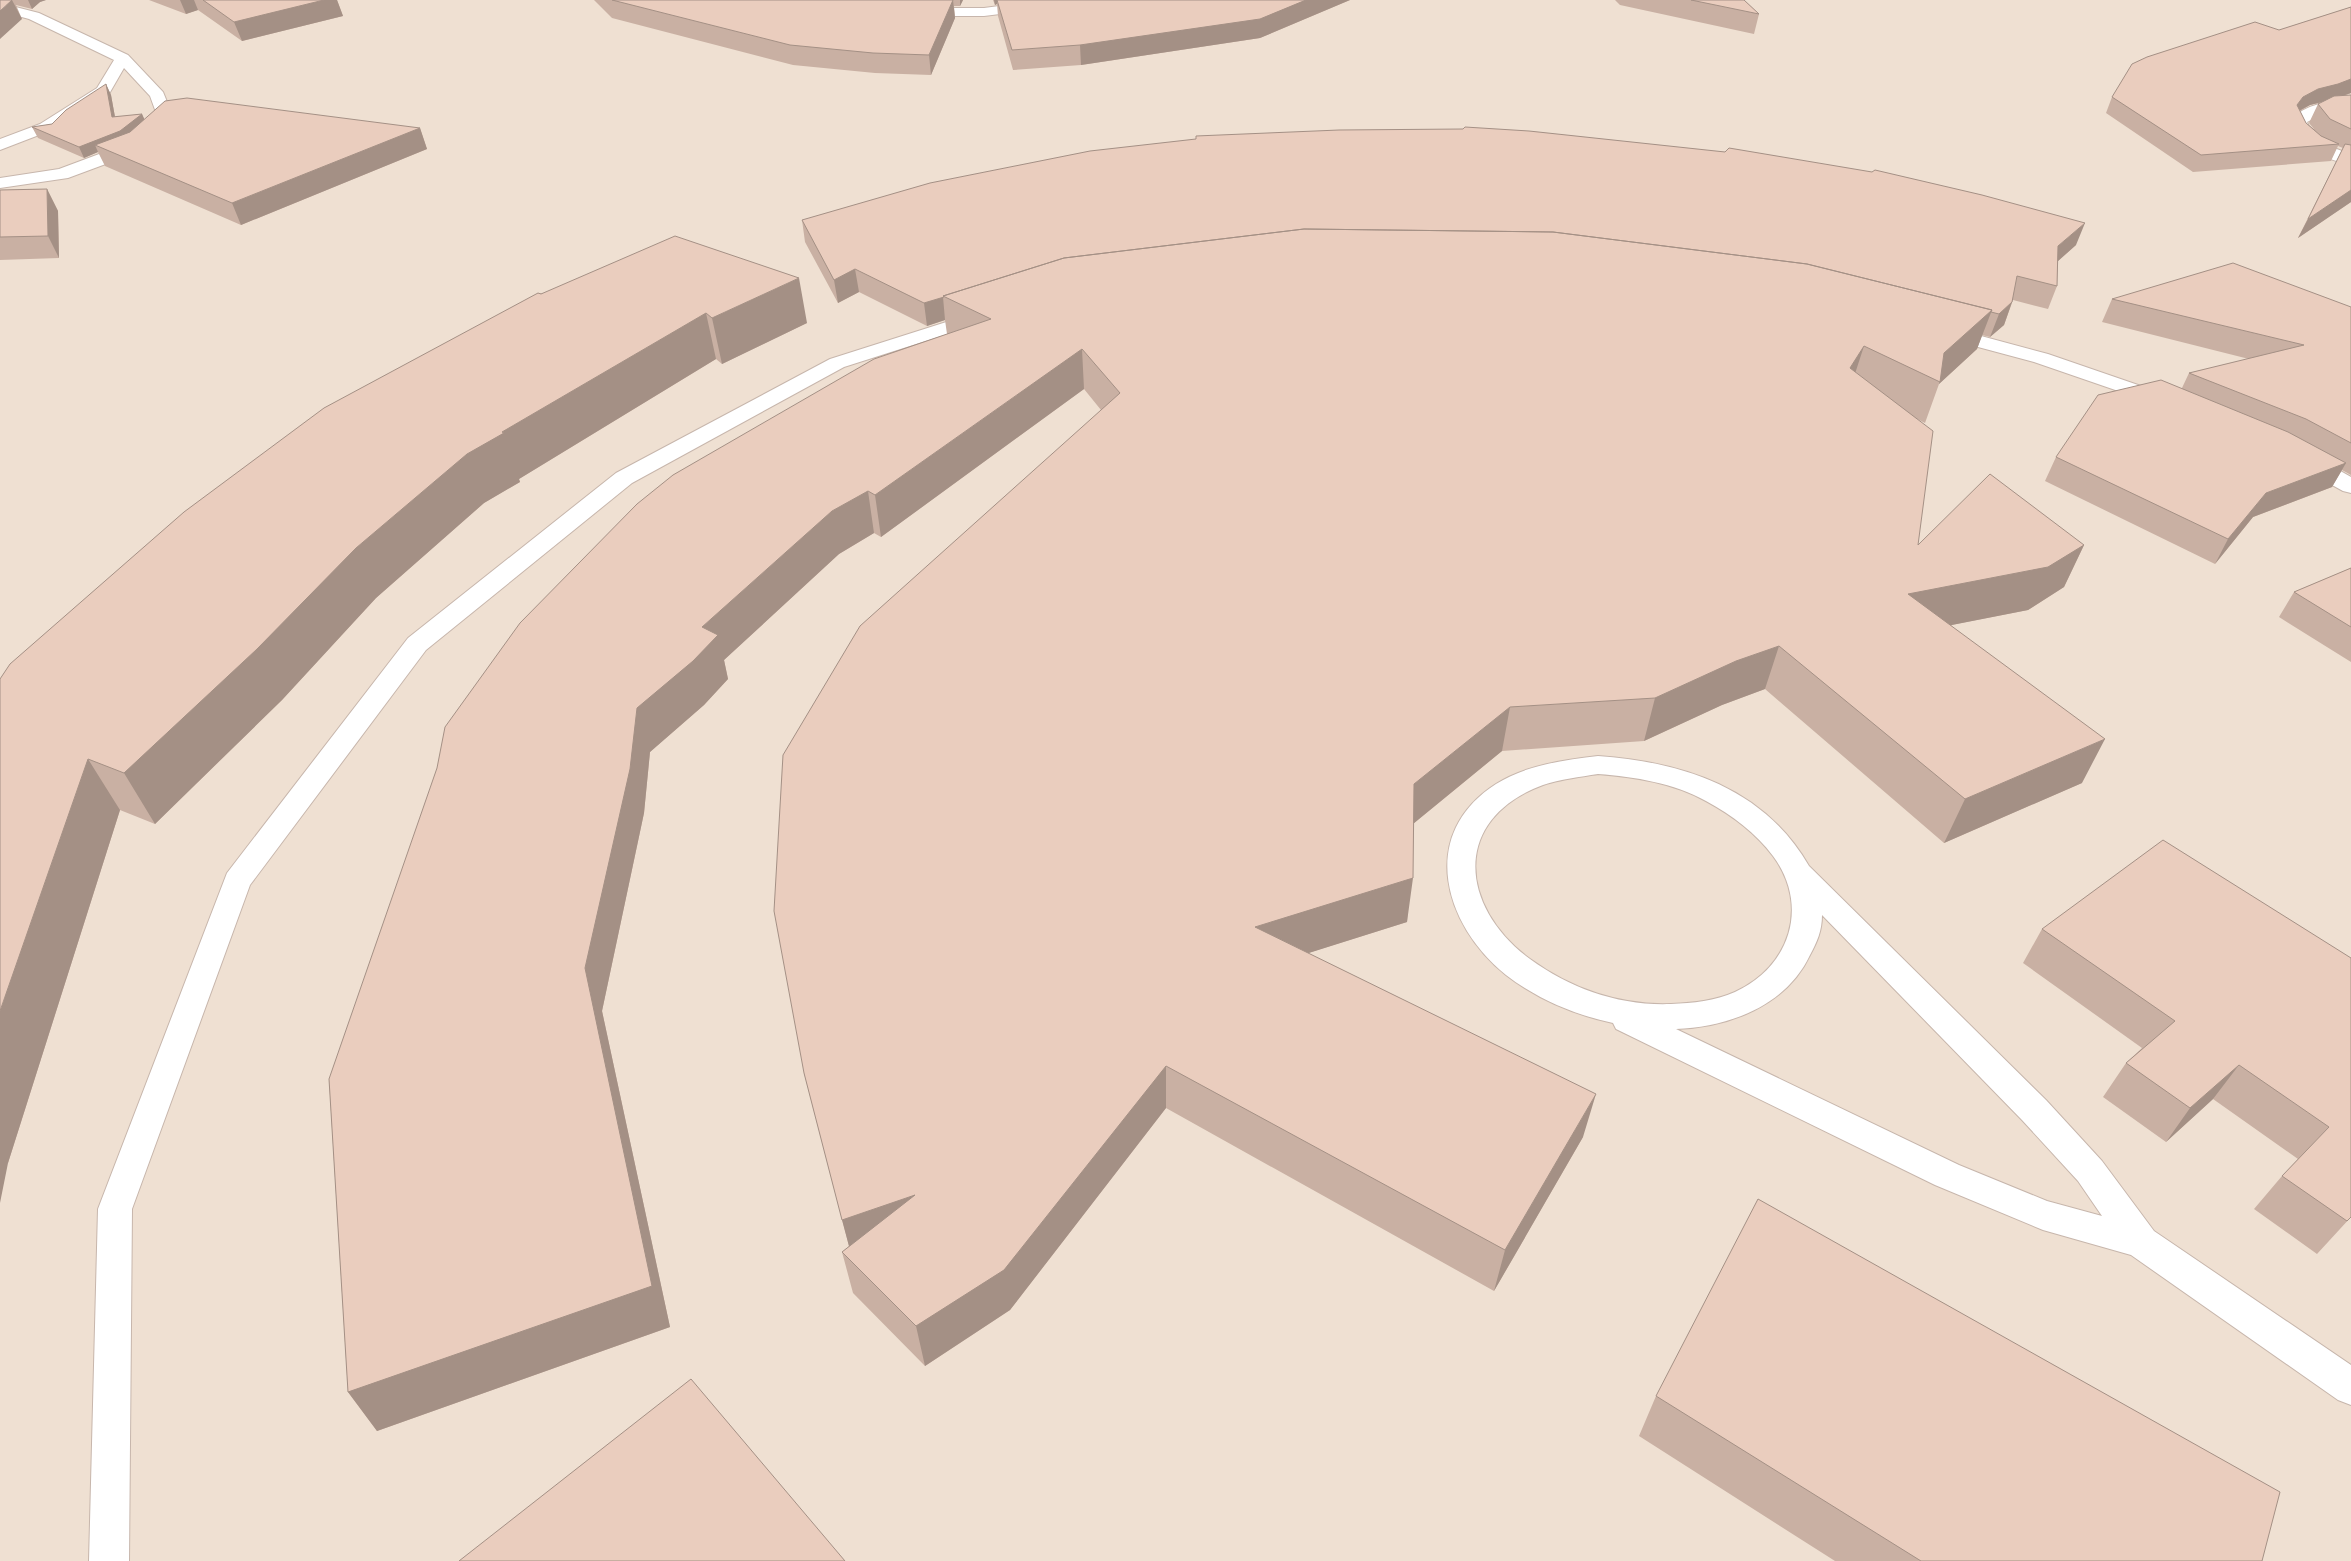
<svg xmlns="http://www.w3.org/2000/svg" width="2351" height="1561" font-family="Barlow,sans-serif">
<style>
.residential{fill:#efe0d2}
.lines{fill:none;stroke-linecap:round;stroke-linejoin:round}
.minor-casing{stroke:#c7b6ac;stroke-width:2}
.minor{fill:#fff;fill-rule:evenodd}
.wall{fill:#c9b0a3;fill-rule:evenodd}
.shaded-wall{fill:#a49085}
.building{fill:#eacdbe;stroke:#a49085}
</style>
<rect width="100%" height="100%" fill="#f8efe3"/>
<!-- residential -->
<path class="residential" d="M0,0H2351V1561H0Z"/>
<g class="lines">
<defs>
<path id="minor" d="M1045,0H1085L1078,4L984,16H916L909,12L916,8H984Z
M0,3L39,13L128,55L163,92L174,119L138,152L68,178L0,188V178L59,169L126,144L158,118L150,96L124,68L109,94L52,130L0,150V139L40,124L97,88L114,60L29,19L0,11Z
M2351,101V111L2325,113L2307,122C2314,142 2333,148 2351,154V165C2325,159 2299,148 2291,121C2304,103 2331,101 2351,101Z
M981,311L988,313L991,317L988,321L844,367L632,483L426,650L250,885L132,1209L129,1561H89L98,1209L227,873L408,638L616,473L830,359Z
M1944,326L2048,354L2170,396L2173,400L2170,404L2163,406L2156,404L2034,362L1937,336L1934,332L1937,328Z
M2304,453L2312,455L2351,477V493L2343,491L2296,465L2293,460L2296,455Z
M1598,756C1683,762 1764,788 1809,866L2046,1100L2102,1161L2154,1231L2351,1365V1405L2338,1400L2131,1255L2043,1230L1935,1185L1616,1029L1613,1023C1575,1015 1537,999 1506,975C1443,924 1418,834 1496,784C1526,765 1564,760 1598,756ZM1598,774C1636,777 1673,783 1706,801C1732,815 1756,833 1773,856C1810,906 1790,967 1735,992C1715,1001 1693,1003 1671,1004C1620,1006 1571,989 1530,959C1459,907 1451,819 1543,785C1560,779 1580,777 1598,774ZM1822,915L2022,1120L2078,1181L2102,1216L2047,1201L1959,1165L1676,1029C1729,1027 1786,1006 1810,955C1817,942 1822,931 1822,915Z"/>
</defs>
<!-- minor casing -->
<use href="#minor" class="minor-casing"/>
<!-- minor -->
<use href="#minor" class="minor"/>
</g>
<!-- wall -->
<path class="wall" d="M0,0H46L40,2L32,9L16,5L22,19Z
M149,0H337L343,16L242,41L198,10L186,14Z
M594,0H963L960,6H954L955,18L931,75L875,73L793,65L612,18Z
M993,0H1350L1260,38L1081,65L1013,70L998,16L997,4L995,5Z
M1615,0H1744L1759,14L1754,34L1620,5Z
M2351,7V93L2343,96L2351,95V202L2298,238L2343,148L2338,146L2331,161L2193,172L2106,113L2112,97L2279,30ZM2323,102L2318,104L2309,123L2314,129L2306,123L2300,111L2310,105Z
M106,84L111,95L115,117L142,114L144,119L420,128L427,149L241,225L105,166L98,152L84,158L38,138L32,127L52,124Z
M47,189L58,211L59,258L0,260V190Z
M802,220L2076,245L2058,261L2057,286L2048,309L2013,300L2004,325L1990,337L1982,335L1977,349L1939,384L1925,423L1917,419L1918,545H2084L2064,587L2028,610L1951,625L2082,783L1944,843L1765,689L1722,705L1644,741L1502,751L1413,824L1407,922L1308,953L1583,1137L1494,1291L1166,1108L1010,1310L925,1366L853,1293L842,1252L849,1246L804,1073L1101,410L1084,389L881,537L874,533L839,554L724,660L728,679L704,705L650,752L644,813L602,1011L670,1327L377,1431L348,1392L329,1079L947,334L945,320L927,326L859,292L838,303L805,242Z
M538,293L807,323L722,364L716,359L519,479L520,482L484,503L376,598L282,700L155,824L120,810L8,1163L0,679Z
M2112,299L2351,307V475L2342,470L2332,487L2253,517L2215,564L2045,481L2056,457L2182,388L2189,373L2249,359L2102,322Z
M2351,568V662L2279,617L2294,592Z
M2042,929L2351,958V1217L2317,1254L2254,1209L2282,1176L2298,1159L2213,1099L2166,1142L2103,1097L2126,1063L2142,1048L2023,963Z
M1656,1396L2262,1561H1835L1639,1436Z"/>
<!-- shaded-wall -->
<path class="shaded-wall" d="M12,0L22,19L0,39V11Z
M28,0H46L40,2L32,9Z
M180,0H194L198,10L186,14Z
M324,0H337L343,16L242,41L234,22Z
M953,0L955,18L931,75L929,55Z
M960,0H963L960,6Z
M994,0H997V4L995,5Z
M1306,0H1350L1260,38L1081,65L1080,45Z
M2351,79V93L2330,100L2310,105L2295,113L2297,105L2303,97L2318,89Z
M106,84L111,95L117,128L112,117Z
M142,114L147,125L125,142L95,145L98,152L84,158L79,147Z
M420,128L427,149L241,225L232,203Z
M47,189L58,211L59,258L48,236Z
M2351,190V202L2298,238L2308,219Z
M2085,223L2076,245L2049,269L2058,246Z
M855,269L859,292L838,303L834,280Z
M799,278L807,323L722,364L712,318Z
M943,297L945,320L927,326L924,303Z
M2012,302L2004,325L1990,337L1999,314Z
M1992,310L1977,349L1939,384L1944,353Z
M706,313L716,359L519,479L520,482L484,503L376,598L282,700L155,824L124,773L356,548L467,454L502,432Z
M1864,346L1851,386L1850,368Z
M1082,349L1084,389L881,537L875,495Z
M2346,463L2332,487L2253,517L2215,564L2228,539L2266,493Z
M868,491L874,533L839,554L724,660L728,679L704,705L650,752L644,813L602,1011L670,1327L377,1431L348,1392L585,968L637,708L702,627L832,511Z
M2084,545L2064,587L2028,610L1891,637L1908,594Z
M1779,646L1765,689L1722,705L1644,741L1655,698L1736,661Z
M1510,707L1502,751L1408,828L1414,784Z
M2105,739L2082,783L1944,843L1965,799Z
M88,759L120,810L8,1163L0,1203V1011Z
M1413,878L1407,922L1252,971L1255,927Z
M2239,1065L2213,1099L2166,1142L2190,1108Z
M1166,1066V1108L1010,1310L925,1366L916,1326Z
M1596,1094L1583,1137L1494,1291L1505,1250Z
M915,1195L853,1261L842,1220Z"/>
<!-- building -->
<path class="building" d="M0,0H12L0,11Z
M203,0H324L234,22Z
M612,0H953L929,55L873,53L790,45Z
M997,0H1306L1260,19L1080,45L1012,50Z
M1691,0H1744L1759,14Z
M2351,7V79L2338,84L2318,89L2303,97L2297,105L2306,123L2321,136L2339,144L2201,155L2112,97L2132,64L2147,57L2255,22L2279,30Z
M106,84L112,117L142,114L120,131L79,147L32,127L52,124L66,110Z
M2351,95V129L2330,119L2318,104L2334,96Z
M187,98L420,128L232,203L95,145L130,132L165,101Z
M1465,127L1529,131L1725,152L1729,148L1872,172L1875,170L1982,195L2085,223L2058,246L2057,286L2017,276L2012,302L1999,314L1991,312L1992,310L1807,264L1553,232L1304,229L1064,258L943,296L944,297L924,303L855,269L834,280L802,220L930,183L1090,151L1196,139V136L1339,130L1463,129Z
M2345,144L2351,145V190L2308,219Z
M47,189L48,236L0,237V190Z
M1304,229L1553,232L1807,264L1992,310L1944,353L1940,382L1864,346L1850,368L1933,431L1918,545L1990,474L2084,545L2048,567L1908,594L2105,739L1965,799L1779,646L1736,661L1655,698L1510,707L1414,784L1413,878L1255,927L1596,1094L1505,1250L1166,1066L1004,1270L916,1326L842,1252L915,1195L842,1220L804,1073L774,911L783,755L860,626L1120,393L1082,349L875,495L868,491L832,511L702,627L718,635L693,661L637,708L630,769L585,968L652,1286L348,1392L329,1079L437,768L445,727L520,623L637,504L673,475L874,359L991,319L943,296L1064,258Z
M675,236L799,278L712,318L706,313L502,432L504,433L467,454L356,548L257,649L124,773L88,759L0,1011V679L10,664L184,512L324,408L538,293L541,294Z
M2233,263L2351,307V443L2306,419L2189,373L2304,345L2112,299Z
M2161,380L2288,432L2346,463L2266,493L2228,539L2056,457L2098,395Z
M2351,568V627L2294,592Z
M2163,840L2351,958V1217L2347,1221L2282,1176L2329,1127L2239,1065L2190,1108L2126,1063L2175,1021L2042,929Z
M1758,1199L2280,1492L2262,1561H1921L1656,1396Z
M691,1379L845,1561H459Z"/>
</svg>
